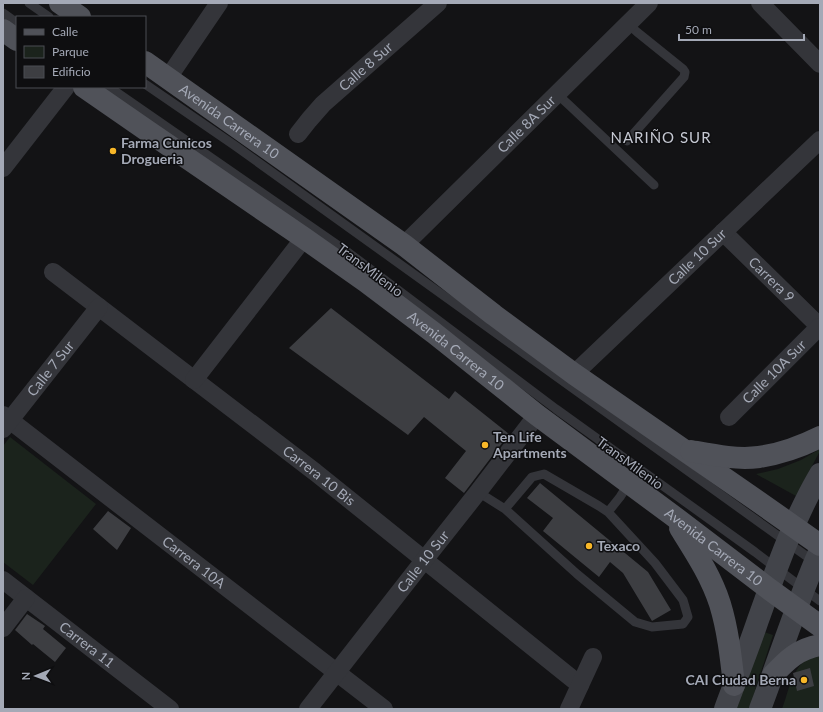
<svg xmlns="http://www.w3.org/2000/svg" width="823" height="712" font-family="Lato,sans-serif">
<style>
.green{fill:#1b231c}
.building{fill:#3d3e42}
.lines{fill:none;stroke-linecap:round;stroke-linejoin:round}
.service{stroke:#34353a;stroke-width:9}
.minor{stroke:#34353a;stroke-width:18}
.secondary{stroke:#42444a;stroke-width:22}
.primary{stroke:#505259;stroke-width:22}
.poi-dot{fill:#f8b728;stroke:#0e0e10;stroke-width:1.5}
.labels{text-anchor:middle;stroke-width:3;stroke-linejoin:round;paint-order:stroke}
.street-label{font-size:14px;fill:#a4a9b6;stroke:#0e0e10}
.poi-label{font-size:14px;font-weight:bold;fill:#a4a9b6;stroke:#0e0e10;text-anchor:start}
.neighbourhood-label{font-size:15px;letter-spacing:1px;fill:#c5c8d2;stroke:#0e0e10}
</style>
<rect width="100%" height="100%" fill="#131315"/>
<!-- green -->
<path class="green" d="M10,437L96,504L33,585L3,562V446Z
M820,449V451L796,496L756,474L778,469L801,460Z
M764,632L773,635L756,687L750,709H736Z
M820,656V709H782C788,694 792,667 808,659C811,658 816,657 820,656Z"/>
<!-- building -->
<path class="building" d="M331,308L449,399L455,391L509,434L464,493L445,478L466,451L424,417L408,435L289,348Z
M540,483L648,572L671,610L652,621L623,573L610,562L599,577L543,531L553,518L527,498Z
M108,511L131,528L117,550L93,529Z
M27,614L45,626L43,629L66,648L55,662L33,644L32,645L15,630Z
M810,668L814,686L797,691L793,673Z"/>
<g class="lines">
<!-- service -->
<path class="service" d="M29,3L49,17
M3,13L17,23
M145,84L234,145L816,563
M109,87L349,253L556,409L755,552L820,601
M557,94L569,105L654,185
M627,141L684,77L685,72L683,69L637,32L628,24
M478,492L505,509L577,574L635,622L652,627L683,624L688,617L683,600L655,563L608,512L599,506L544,474L532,477L505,509
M608,512L620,497L629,483"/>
<!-- minor -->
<g class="minor">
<path d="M760,3L820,64"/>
<path d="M168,78L219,3"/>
<path id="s1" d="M298,134L309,120L323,104L438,3"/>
<path d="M3,168L66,87"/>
<path id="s2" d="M723,232L820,327"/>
<path id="s3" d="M404,245L649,3"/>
<path id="s4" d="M53,272L315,472L580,685"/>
<path id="s5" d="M574,374L820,140"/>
<path d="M194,380L304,238"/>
<path id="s6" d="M3,415L384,709"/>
<path id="s7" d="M729,417L819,327"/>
<path id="s8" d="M3,429L99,307"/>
<path id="s9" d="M3,580L170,709"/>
<path d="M3,628L26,598"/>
<path id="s10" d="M308,709L425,559L478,492L537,415"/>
<path d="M569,709L593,657"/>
</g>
<!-- secondary -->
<path class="secondary" d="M725,709C736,679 748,650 758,620C776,570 793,520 820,474
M760,709C780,656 797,602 820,550"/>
<!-- primary -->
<g class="primary">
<path d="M60,3L80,17"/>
<path d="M3,30L17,40"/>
<path id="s11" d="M145,62L404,245L494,315L574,374L756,500L820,545"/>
<path id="s12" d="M84,87L149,132L304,238L365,281L434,333L537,415L672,515L769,589L820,626"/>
<path d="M691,451C713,455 737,460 759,457C779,454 802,446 820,437"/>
<path d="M680,528C695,552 711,576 720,604C728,630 731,658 734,685"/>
<path d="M773,675C787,660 798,649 820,645"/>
</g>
</g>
<!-- markers -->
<g class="poi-dot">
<circle cx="113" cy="151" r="4"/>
<circle cx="485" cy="445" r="4"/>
<circle cx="589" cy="546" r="4"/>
<circle cx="804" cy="680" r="4"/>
</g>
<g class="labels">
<!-- street labels -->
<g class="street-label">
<text dy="5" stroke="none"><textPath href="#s1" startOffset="96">Calle 8 Sur</textPath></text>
<text dy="5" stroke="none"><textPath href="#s11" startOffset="103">Avenida Carrera 10</textPath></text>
<text dy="5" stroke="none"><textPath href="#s3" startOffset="172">Calle 8A Sur</textPath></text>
<text dy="5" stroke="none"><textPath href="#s5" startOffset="170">Calle 10 Sur</textPath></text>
<text transform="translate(370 270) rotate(37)" y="5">TransMilenio</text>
<text dy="5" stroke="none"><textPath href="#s2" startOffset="68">Carrera 9</textPath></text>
<text dy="5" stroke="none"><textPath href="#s12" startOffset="456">Avenida Carrera 10</textPath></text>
<text dy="5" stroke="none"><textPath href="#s8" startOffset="77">Calle 7 Sur</textPath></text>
<text dy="5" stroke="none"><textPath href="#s7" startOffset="64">Calle 10A Sur</textPath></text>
<text transform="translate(630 463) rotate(36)" y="5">TransMilenio</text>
<text dy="5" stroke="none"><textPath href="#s4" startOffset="335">Carrera 10 Bis</textPath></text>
<text dy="5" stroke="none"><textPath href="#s12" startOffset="780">Avenida Carrera 10</textPath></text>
<text dy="5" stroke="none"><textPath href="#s6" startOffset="241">Carrera 10A</textPath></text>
<text dy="5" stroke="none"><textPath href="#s10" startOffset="187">Calle 10 Sur</textPath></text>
<text dy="5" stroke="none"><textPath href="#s9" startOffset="106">Carrera 11</textPath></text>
</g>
<!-- poi labels -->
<g class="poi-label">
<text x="121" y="148">Farma Cunicos<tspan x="121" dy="16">Drogueria</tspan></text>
<text x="493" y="442">Ten Life<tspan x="493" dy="16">Apartments</tspan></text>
<text x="597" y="551">Texaco</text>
<text x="796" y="685" text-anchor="end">CAI Ciudad Berna</text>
</g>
<!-- neighbourhood labels -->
<g class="neighbourhood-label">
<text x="661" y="143">NARIÑO SUR</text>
</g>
</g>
<!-- border -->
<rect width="823" height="712" fill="none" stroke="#a4a9b6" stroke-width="8"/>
<!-- legend -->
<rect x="16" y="16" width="130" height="72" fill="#0e0e10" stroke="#4a4c52"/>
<rect x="24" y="29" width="20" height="6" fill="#505259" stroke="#4a4c52"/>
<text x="52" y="36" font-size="12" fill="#a4a9b6">Calle</text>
<rect x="24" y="46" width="20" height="12" fill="#1b231c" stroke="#4a4c52"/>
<text x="52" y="56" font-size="12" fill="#a4a9b6">Parque</text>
<rect x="24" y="66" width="20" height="12" fill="#3d3e42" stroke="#4a4c52"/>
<text x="52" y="76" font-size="12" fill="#a4a9b6">Edificio</text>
<!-- north arrow -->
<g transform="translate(36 676) rotate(269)" stroke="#0e0e10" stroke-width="3" paint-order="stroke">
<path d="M0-3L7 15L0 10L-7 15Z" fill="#a4a9b6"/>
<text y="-6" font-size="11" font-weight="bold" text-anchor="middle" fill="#a4a9b6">N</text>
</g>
<!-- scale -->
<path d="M679 34v6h125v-6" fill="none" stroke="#a4a9b6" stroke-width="2"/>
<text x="685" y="34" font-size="12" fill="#a4a9b6" stroke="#0e0e10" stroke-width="3" paint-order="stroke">50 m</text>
</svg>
